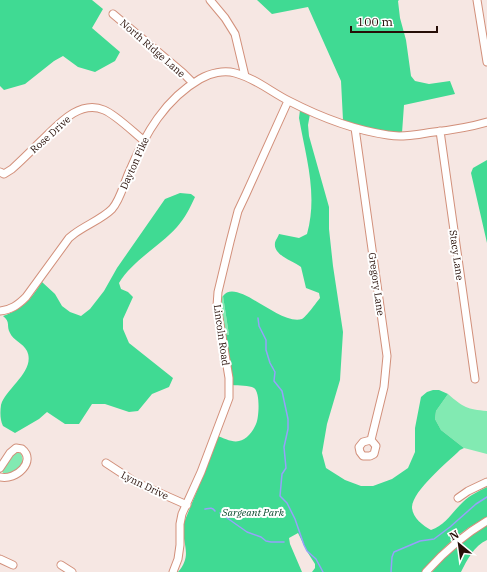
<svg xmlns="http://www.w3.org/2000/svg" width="487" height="572" font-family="'IBM Plex Serif',serif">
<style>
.green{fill:#82eab2}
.forest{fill:#40da93}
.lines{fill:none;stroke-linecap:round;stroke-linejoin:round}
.stream{stroke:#97a0fa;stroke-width:1.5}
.minor-casing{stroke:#d2907b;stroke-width:9}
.minor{stroke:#fff;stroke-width:7}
.labels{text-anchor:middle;stroke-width:4;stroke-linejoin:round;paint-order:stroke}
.street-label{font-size:10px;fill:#260e07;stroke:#fff}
.park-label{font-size:10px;font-style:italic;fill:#07472b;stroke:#fff}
</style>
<rect width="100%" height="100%" fill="#f6e7e3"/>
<!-- green -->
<path class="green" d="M223,296L229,335L224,334L220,298Z
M448,394C464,408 467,409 487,411V454L464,448L441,430L435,419L436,411Z
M16,451H19C29,463 16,475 3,473L2,471Z"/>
<!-- forest -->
<path class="forest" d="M0,0H92L103,9L92,28L120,52L115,61L95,72L78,67L63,56L54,61L25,84L4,90L0,86Z
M257,0H399L398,1L400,18L406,40L411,76L415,81L429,84L450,81L455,94L404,105L402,133L375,130L343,120L341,81L308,7L272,14Z
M300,110L310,114L308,125L309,136L329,207V229L333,266L343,332L340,380L327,424L322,453L326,468L345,480L361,486H373L392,479L408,468L415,452V428L421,397L427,392L433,390H439L448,394L436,411L435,419L441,430L464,448L460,450C448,462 413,490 412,507C412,517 423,526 431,530C446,525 452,512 463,502C470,495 479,491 487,487V517C461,530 441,549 422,572H312L315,568V564L308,553L298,533L289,538L290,544L302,572H178C193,555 182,544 183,525L212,454L218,436C223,438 233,443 239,441C247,440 255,429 257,421C259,414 260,392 254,388C249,385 239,386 232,385L233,378L224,334L229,335L223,296C237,277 279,326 302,319C306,317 316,303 320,298L319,293L306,288L301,267C293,261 273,255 275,243C275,241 278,237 279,234L299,238L307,234C318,194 306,158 299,118Z
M487,160V243L471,173L473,168Z
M180,193L191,194L195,197C190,208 185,218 177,227C159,247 133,260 119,283L121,289L128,292L133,297L123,319V329L129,343L173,378L169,387L152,394L138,411L129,412L105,404H92L79,424H65L47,412L39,419L15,433L3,426C0,420 0,412 1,405C6,388 36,371 27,351C23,343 13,340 10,333C6,326 11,322 3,316C23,309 31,299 42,282L55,294L62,306L70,312L81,316L90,309L104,291L117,268L165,199Z
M487,525V540C474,546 467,560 461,572H432C447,553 466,537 487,525Z"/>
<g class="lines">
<!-- stream -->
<path class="stream" d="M258,318L259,326L266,340V350L270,363L275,372L274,381L282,391L288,419V429L284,447L286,468L282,474L280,496L287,503L295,519L304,545L307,551L316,559L323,572
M205,509C210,508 212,507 215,511
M220,513L247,532L261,537L266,541L271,542H284
M391,572L392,557L394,552L420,541L434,539L450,527L476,504L487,497"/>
<defs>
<path id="minor" d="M210,0L225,18L235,34L245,76
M477,0L487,62
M113,14L183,73L193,83
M355,128L387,356L384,387L371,440L363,442L359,447L360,452L363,456H370L374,454L376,446L371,440
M440,131L475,379
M0,172L4,174L12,169C22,160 32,150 41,141C57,126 79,99 104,110C116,115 132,131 143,140
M0,311C11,310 18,305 26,297L69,238L74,234C86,225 102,219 112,209C121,199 124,182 130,170C145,134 165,99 200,79C210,73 224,70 235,73C255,78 271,92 289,101C320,117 354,130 388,135C404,138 419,134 434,132C451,130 470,127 487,122
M106,463L135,482L187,505
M0,468L10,453L16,448L22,449C37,461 16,481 0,477
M458,498L468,491L487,482
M0,559L13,565
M61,565L72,572
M173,572L178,559L180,545V524L182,514L201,472L229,398V378L217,306L218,292L230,242L238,211L246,194L288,101
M426,572C444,552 463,535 487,521"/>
</defs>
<!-- minor casing -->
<use href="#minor" class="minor-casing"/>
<!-- minor -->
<use href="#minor" class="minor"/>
</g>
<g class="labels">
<!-- street labels -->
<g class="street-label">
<text transform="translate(153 48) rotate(41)" y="4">North Ridge Lane</text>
<text transform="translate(50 134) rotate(-42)" y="4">Rose Drive</text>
<text transform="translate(134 163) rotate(-66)" y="4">Dayton Pike</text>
<text transform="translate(457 255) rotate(82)" y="4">Stacy Lane</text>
<text transform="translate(377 284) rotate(82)" y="4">Gregory Lane</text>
<text transform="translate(222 335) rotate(82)" y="4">Lincoln Road</text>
<text transform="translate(145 485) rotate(26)" y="4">Lynn Drive</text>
</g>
<!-- park labels -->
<g class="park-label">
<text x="253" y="516">Sargeant Park</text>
</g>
</g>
<!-- north arrow -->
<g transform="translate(459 544) rotate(331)" stroke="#ffffff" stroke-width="3" paint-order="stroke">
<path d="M0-3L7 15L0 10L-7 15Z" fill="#260e07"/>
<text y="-6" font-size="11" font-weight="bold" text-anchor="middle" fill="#260e07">N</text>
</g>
<!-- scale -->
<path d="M351 26v6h86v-6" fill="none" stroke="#260e07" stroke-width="2"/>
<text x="357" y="26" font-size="12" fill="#260e07" stroke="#ffffff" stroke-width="3" paint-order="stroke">100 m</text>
</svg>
